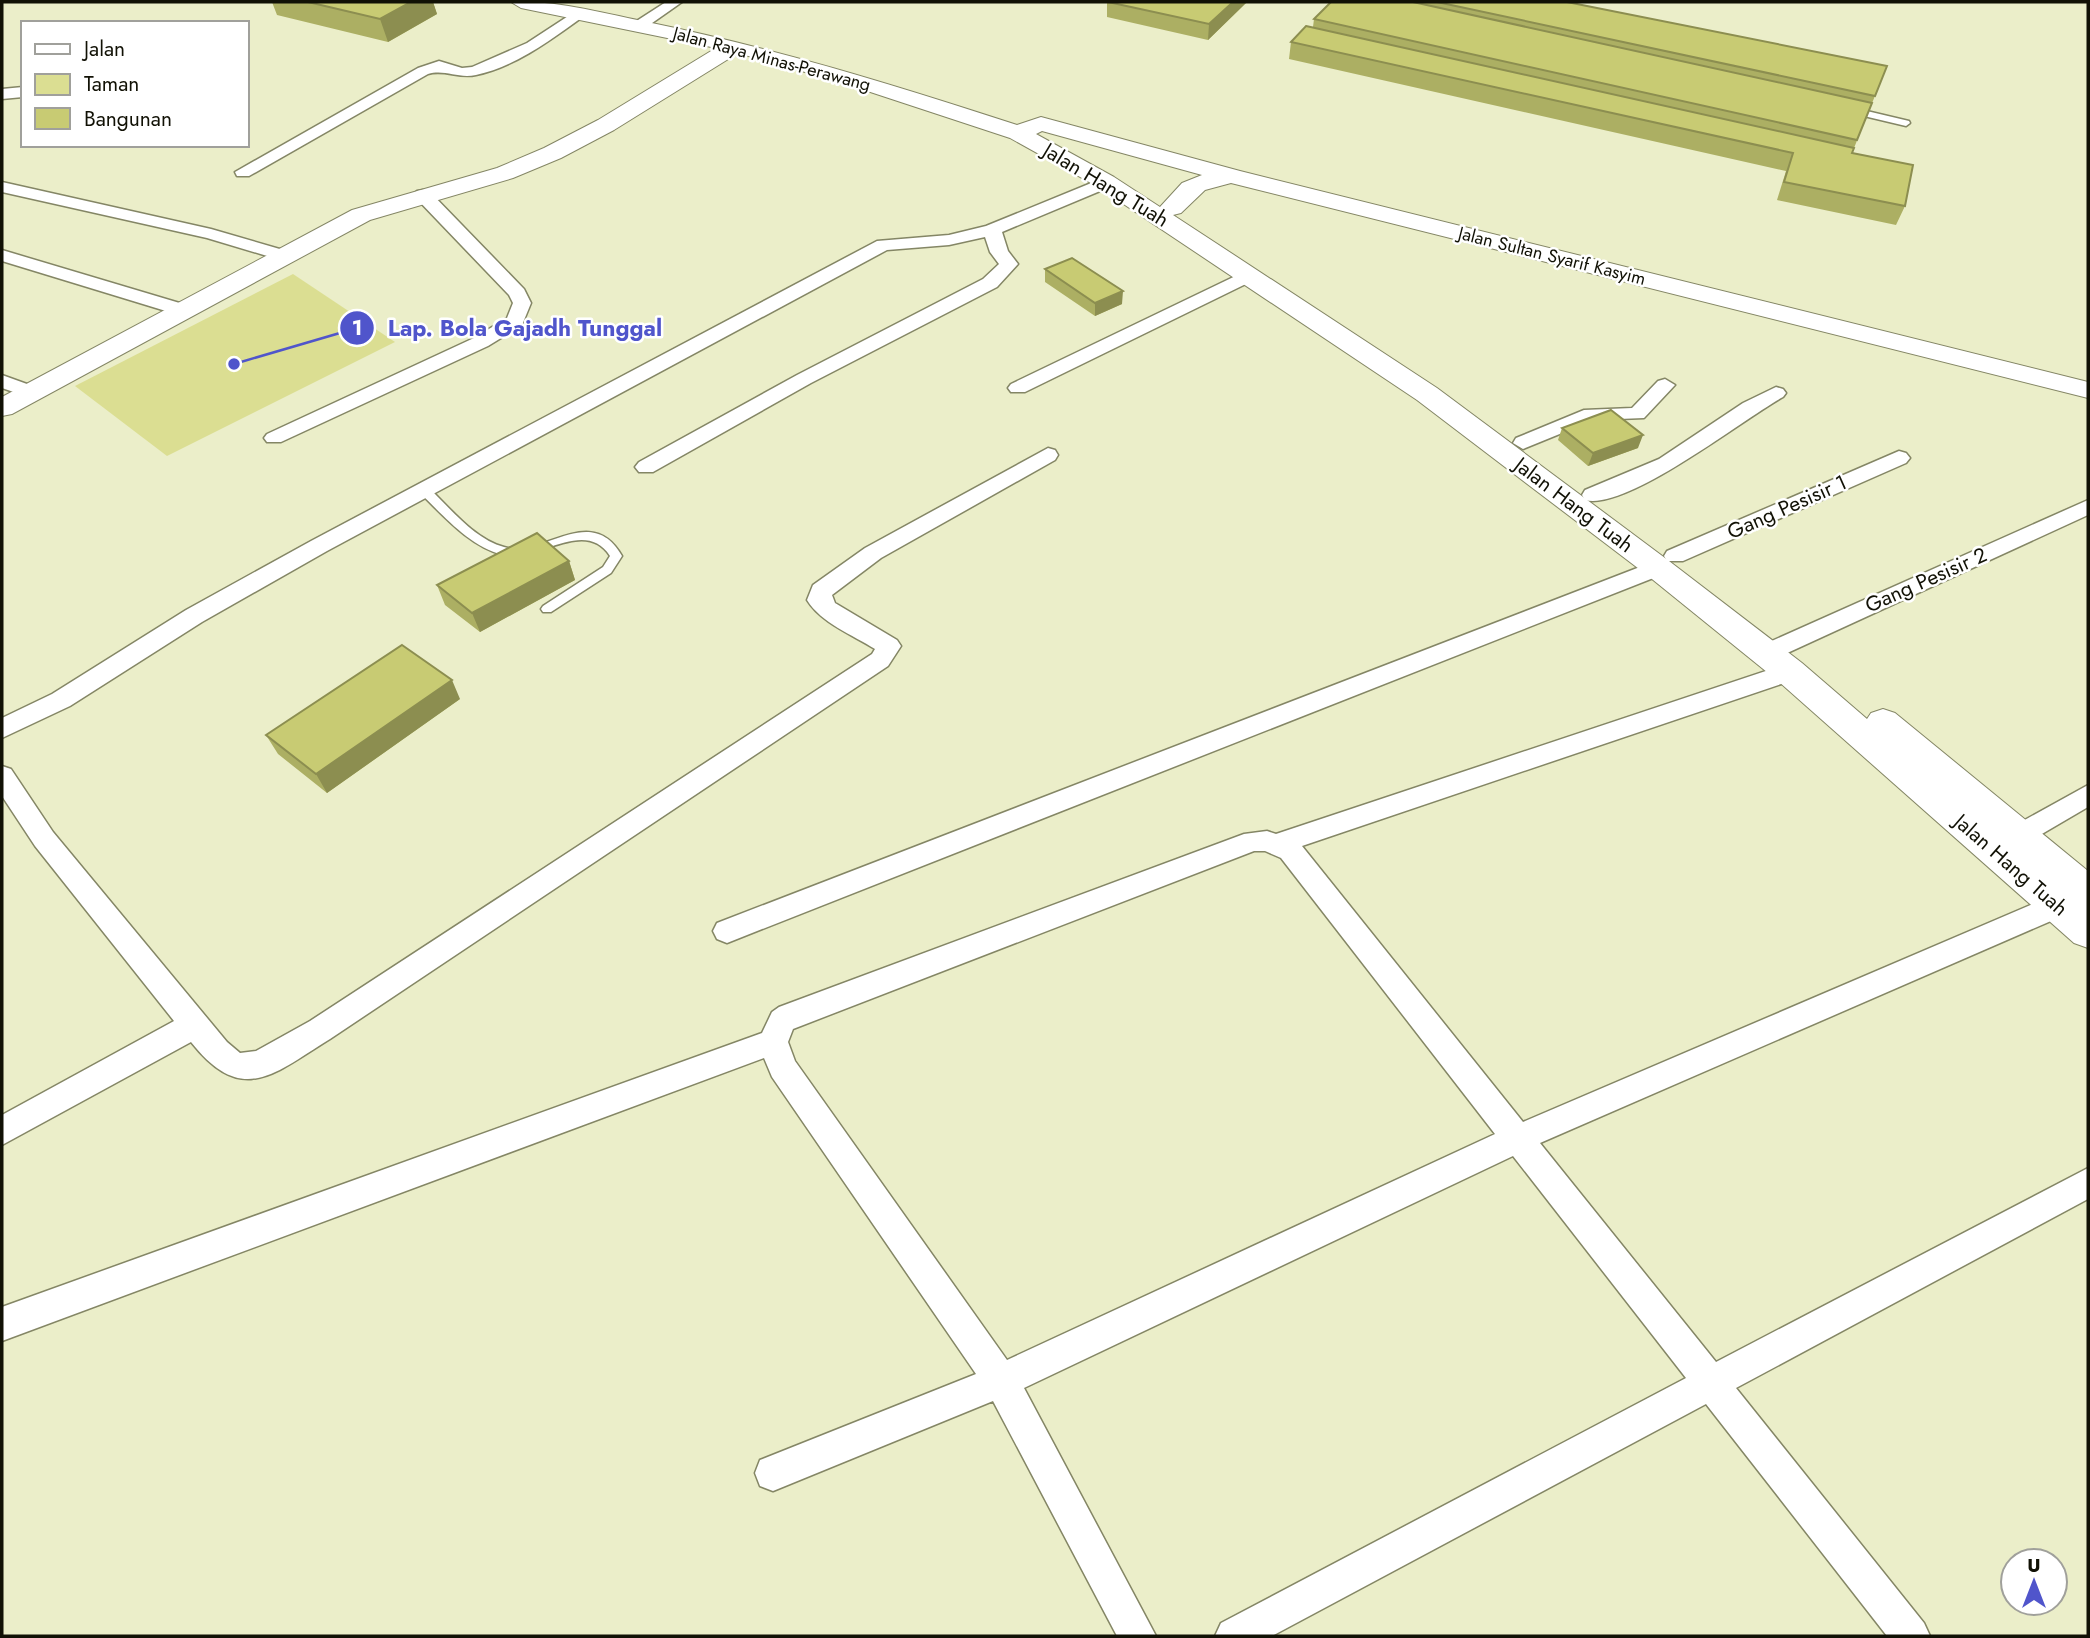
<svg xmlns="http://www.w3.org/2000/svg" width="2090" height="1638" font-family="Jost,sans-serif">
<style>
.green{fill:#dbde92}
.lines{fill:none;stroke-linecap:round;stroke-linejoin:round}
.lane-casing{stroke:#848665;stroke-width:3}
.street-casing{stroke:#848665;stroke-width:3}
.secondary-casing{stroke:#848665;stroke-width:2}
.lane{fill:#fff;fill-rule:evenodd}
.street{fill:#fff;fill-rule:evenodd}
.secondary{fill:#fff;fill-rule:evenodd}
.wall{fill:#acaf63}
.shaded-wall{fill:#8c8e50}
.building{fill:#c8cb73;stroke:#8c8e50;stroke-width:2}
.labels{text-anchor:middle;stroke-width:5;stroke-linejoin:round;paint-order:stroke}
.far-street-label{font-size:18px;fill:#111105;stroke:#fff}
.street-label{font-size:21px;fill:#111105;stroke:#fff}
.leader{fill:none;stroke:#5055cb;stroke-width:2.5}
.callout-dot{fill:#5055cb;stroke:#fff;stroke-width:2.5}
.mark-label{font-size:21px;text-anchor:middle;font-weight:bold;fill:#fff}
.callout-label{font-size:23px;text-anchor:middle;font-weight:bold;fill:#5055cb;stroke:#fff;stroke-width:5;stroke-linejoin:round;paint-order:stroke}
</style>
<rect width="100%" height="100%" fill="#ebeec9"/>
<!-- green -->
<path class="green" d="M293,274L395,342L167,456L75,386Z"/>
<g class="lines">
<defs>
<path id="lane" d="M1850,107L1909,121L1910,123L1906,126L1847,112L1846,110Z
M424,486L428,487C450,508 474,539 504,547C544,558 591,502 622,556L611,573L551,612H543L541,609L543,606L603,567L610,556C585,517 537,563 503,555C469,546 444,516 420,493V487Z"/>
<path id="street" d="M666,2H682L645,28H635V22Z
M579,9L584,10V16C552,39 515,67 476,75C458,79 445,69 428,74L249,176H237L235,172L418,68L439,61L462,68L472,67L527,43Z
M23,87V97L2,99V89Z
M1106,177L1115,182L1112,186L1002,232L1008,251L1018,264L997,287L811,383L653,472H639L635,467L639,462L797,375L983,279L999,264L990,252L985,237L949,245L887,250L327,551L202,622L70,706L2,738V718L52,694L186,610L311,541L877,241L949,235L986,226Z
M2,182L211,229L290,252L293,256L284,261L207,238L2,192Z
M423,190L429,191L524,289L531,303L522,325L488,346L281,442H267L264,438L267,434L474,338L507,318L513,303L509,295L417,199L414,195L417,191Z
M2,250L193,307L195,311L186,317L179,315L2,261Z
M1248,270L1254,272L1257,276L1254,280L1025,392H1011L1008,388L1011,384Z
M2,375L38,388L41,392L31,398L2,388Z
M1665,379L1675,385L1644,418L1594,420L1523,449L1513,443L1516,438L1584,410L1632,408L1658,381Z
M1776,387L1783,389L1786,393L1783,397C1743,419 1627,511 1585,500L1582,495L1585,490L1659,459L1743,403Z
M1048,448L1055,450L1058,455L1055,460L881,558L832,595L835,603L897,640L901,646L888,666L330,1039C272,1075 242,1106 191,1042L2,1145V1115L174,1021L35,846L2,796V766L11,769L53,832L227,1042L240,1053L256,1051L310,1021L872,654L875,649C853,635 821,623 807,600L813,585L865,548Z
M1899,451L1906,453L1910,458L1906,463L1683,561H1667L1664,556L1667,551Z
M2088,500V515L1772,660L1764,662L1756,660L1752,654L1756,648Z
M1658,560L1666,563L1669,568L1666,573L737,939L727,943L717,939L713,931L717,923Z
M1790,663L1799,666L1802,672L1799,678L1302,846L1523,1122L2047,898L2057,895L2067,898L2071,906L2067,914L1540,1143L1716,1362L2088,1168V1199L1736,1388L1924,1623L1930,1636H1887L1706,1404L1272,1636H1215L1221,1623L1686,1378L1513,1156L1024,1388L1156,1636H1117L993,1401L773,1491L760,1486L755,1473L760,1460L976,1374L772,1077L764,1058L2,1341V1307L762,1033L772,1012L779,1007L1244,834L1267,831L1276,834ZM1254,851H1265L1281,858L1495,1134L1007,1360L795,1061L788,1042L793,1029Z
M2088,785V807L2030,841L2021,844L2012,841L2008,834L2012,827Z"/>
<path id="secondary" d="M511,2C557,0 602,13 647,22C774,48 894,85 1017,125L1041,117L1240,171L2088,382V398L1231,183L1205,190L1181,213L1173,215L1437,388L1669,561L1802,663L1867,719L1871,713L1883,709L1895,713L2088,871V948L2074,943L1778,681L1647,575L1417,400L1098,187L1010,138L840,82L738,53L614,130L561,158L513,178L370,220L12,414L2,416V397L352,210L497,168L544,148L598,120L716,48L521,8ZM1042,131L1202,175L1182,183L1160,207L1114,177L1036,134Z"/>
</defs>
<!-- lane casing -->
<use href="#lane" class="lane-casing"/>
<!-- street casing -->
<use href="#street" class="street-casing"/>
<!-- secondary casing -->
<use href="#secondary" class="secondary-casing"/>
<!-- lane -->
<use href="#lane" class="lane"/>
<!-- street -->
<use href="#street" class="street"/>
<!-- secondary -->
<use href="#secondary" class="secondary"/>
</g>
<!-- wall -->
<path class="wall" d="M272,2H433L437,14L388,42L277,15Z
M1107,2H1247L1208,40L1107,17Z
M1331,2H1567L1887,66L1852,153L1905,206L1896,225L1777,200L1786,171L1289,59L1291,42L1313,27L1314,19Z
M1045,269L1122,304L1095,316L1045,282Z
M1562,428L1638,448L1588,466L1558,440Z
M569,561L575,580L480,632L445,605L437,585Z
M460,699L327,793L278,754L266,735Z"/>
<!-- shaded-wall -->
<path class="shaded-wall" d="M411,2H433L437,14L388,42L380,19Z
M1233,2H1247L1208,40L1209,24Z
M1123,291L1122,304L1095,316V303Z
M1643,435L1638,448L1588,466L1593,453Z
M569,561L575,580L480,632L472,613Z
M452,680L460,699L327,793L316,774Z"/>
<!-- building -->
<path class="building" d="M308,2H411L380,19Z
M1108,2H1233L1209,24Z
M1331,2H1413L1872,103L1857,140L1314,19Z
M1437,2H1567L1887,66L1875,96Z
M1306,26L1854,148L1852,153L1913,165L1905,206L1784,182L1793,153L1291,42Z
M1072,258L1123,291L1095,303L1045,269Z
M1611,410L1643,435L1593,453L1562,428Z
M537,533L569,561L472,613L437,585Z
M402,645L452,680L316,774L266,735Z"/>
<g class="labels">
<!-- far-street labels -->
<g class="far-street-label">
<text transform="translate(772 59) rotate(15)" y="6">Jalan Raya Minas-Perawang</text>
<text transform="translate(1552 256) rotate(14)" y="6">Jalan Sultan Syarif Kasyim</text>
</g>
<!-- street labels -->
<g class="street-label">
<text transform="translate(1106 185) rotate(31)" y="7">Jalan Hang Tuah</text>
<text transform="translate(1574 505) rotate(37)" y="7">Jalan Hang Tuah</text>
<text transform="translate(1787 507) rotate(-24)" y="7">Gang Pesisir 1</text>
<text transform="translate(1926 580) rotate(-24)" y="7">Gang Pesisir 2</text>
<text transform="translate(2011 865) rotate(41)" y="7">Jalan Hang Tuah</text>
</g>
</g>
<!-- callouts -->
<path class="leader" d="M234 364L357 328"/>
<g class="callout-dot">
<circle cx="234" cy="364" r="7"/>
<circle cx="357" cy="328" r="18"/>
</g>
<g class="mark-label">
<text x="357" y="335">1</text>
</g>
<g class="callout-label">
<text x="525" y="336">Lap. Bola Gajadh Tunggal</text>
</g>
<!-- border -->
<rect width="2090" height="1638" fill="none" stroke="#111105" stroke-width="7"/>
<!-- legend -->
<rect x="21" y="21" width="228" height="126" fill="#ffffff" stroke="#a0a09b" stroke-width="2"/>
<rect x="35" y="44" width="35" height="10" fill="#ffffff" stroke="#a0a09b" stroke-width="2"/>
<text x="84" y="56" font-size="21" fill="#111105">Jalan</text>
<rect x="35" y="74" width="35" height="21" fill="#dbde92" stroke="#a0a09b" stroke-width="2"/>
<text x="84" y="91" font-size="21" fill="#111105">Taman</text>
<rect x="35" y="108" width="35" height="21" fill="#c8cb73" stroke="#a0a09b" stroke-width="2"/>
<text x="84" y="126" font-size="21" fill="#111105">Bangunan</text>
<!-- north arrow -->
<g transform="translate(2034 1582)"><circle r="33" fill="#ffffff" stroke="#a0a09b" stroke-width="2"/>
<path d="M0-5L12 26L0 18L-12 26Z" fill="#5055cb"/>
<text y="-10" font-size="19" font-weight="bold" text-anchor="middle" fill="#111105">U</text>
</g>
</svg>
